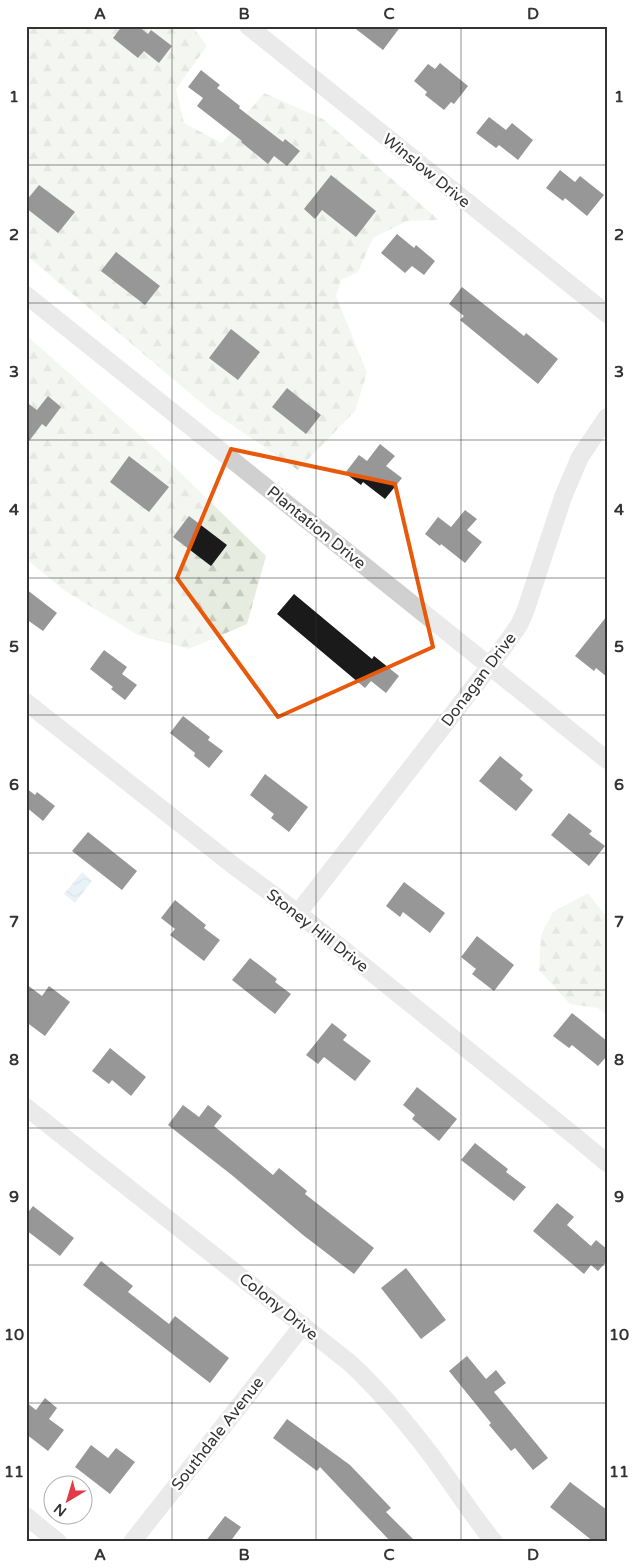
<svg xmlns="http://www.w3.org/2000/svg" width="633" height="1568" font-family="'Varela Round',sans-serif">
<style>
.forest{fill:url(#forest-firs)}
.water{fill:url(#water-waves)}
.building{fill:#1a1a1a}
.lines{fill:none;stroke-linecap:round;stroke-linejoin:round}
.street{stroke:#d0d0d0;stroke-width:18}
.marked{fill:none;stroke:#e8590c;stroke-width:4;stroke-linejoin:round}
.grid{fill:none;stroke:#333;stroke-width:1;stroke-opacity:0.55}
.labels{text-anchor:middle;stroke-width:5;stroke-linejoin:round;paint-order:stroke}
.street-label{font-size:16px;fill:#333;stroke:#fff}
.neatline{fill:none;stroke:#333;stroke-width:2}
.grid-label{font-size:16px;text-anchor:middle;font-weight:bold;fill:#333}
</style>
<defs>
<pattern id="forest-firs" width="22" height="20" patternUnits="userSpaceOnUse" patternTransform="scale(1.25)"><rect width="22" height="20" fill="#e6ecdf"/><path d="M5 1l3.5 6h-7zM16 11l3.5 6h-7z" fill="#c6cbc0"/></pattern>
<pattern id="water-waves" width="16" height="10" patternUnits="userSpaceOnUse" patternTransform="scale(1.25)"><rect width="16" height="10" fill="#cfe2ee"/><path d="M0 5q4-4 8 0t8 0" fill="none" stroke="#b2c2cd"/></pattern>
</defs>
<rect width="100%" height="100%" fill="#fff"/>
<!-- forest -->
<path class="forest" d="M26,26H192L207,46L176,89L184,123L222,143L264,93L323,119L439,220L407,221L373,238L358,272L341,280L336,296L367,373L355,411L298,470L210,410L26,255Z
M26,335L160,453L266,556L247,624L189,649L138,635L65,591L26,559Z
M588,893L607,918V1015L598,1008L570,1004L539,970L541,935L553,912Z"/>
<!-- water -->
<path class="water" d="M82,872L92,881L75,903L64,894Z"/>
<!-- building -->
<path class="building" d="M122,26H138L148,34L151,30L172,46L159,63L144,51L138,58L113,38Z
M352,26H401L383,50Z
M440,63L468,86L454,104L451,102L444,110L425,95L427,92L414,81L428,64L435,69Z
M201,70L220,85L217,88L240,106L239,108L283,142L285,139L300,151L287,166L274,156L268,164L241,142L242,141L197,106L203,98L188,87Z
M489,117L506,130L512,123L533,140L518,160L499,145L496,148L476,133Z
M560,170L575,182L580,176L604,195L587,216L565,198L563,201L546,188Z
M331,175L376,211L356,237L322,210L315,219L304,209Z
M39,185L75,212L58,233L26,208V201Z
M397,234L414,248L416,245L435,261L424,275L412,266L405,273L381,253Z
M116,252L160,286L145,305L101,271Z
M462,287L524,336L526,333L558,359L538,384L460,320L464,316L449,304Z
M231,329L260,352L238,380L209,358Z
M287,388L321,415L306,434L272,407Z
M48,396L61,407L46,427L42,424L26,445V402L37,410Z
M380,444L395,456L386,466L402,478L385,499L363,482L361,485L345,473L359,455L367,461Z
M129,456L169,487L149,512L110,482Z
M465,510L477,519L467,530L482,542L465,563L441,544L440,546L425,534L438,517L451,527Z
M189,516L227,545L211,566L173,537Z
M26,589L57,613L43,631L26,619Z
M294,594L372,659L374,656L399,676L386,693L371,681L365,688L277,614Z
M607,616V677L596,668L594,671L575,656Z
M104,650L127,667L122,674L137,685L125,700L111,689L113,687L90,669Z
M183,716L210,737L208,740L223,751L209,768L194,756L195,753L170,733Z
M500,756L523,775L520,779L533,790L516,811L479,781Z
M265,774L308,807L289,832L271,818L274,814L250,795Z
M26,788L35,795L37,792L55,806L43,821L26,807Z
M569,813L592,831L589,834L605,846L589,866L551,835Z
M88,832L137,871L122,890L72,851Z
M404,882L445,913L430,933L403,912L400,917L386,906Z
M175,900L206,925L204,928L220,940L204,961L170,935L175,929L161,918Z
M477,936L514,965L494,991L472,974L476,969L461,957Z
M250,958L277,979L275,982L291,994L275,1014L232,980Z
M26,984L42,996L49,986L70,1002L45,1036L26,1022Z
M572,1013L607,1041V1056L598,1066L572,1045L569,1048L553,1036Z
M332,1023L347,1035L343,1040L371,1061L355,1081L324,1057L318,1064L306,1055Z
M110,1048L146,1077L131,1096L112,1080L109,1084L92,1071Z
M417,1087L457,1119L439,1141L412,1119L415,1115L403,1105Z
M183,1105L199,1117L208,1105L222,1116L214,1126L273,1175L279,1168L307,1191L305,1194L374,1248L354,1274L303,1235L233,1176L168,1125Z
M475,1143L508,1169L506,1172L526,1187L514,1201L461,1160Z
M557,1203L574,1217L567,1225L591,1246L596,1240L607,1249V1261L598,1271L591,1265L584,1274L533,1231Z
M33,1206L74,1238L60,1256L26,1230V1215Z
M101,1261L133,1286L128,1292L169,1324L175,1316L229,1358L210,1383L83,1285Z
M406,1268L446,1320L421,1339L381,1288Z
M467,1356L486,1379L496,1370L506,1383L494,1392L548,1458L533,1470L515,1448L511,1451L489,1425L491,1423L449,1371Z
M45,1398L57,1408L49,1419L64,1430L48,1451L26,1434V1402L36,1410Z
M287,1419L350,1465L391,1508L386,1512L416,1542H391L320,1467L317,1471L273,1438Z
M91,1445L108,1458L116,1448L135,1462L110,1494L75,1467Z
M570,1482L607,1510V1542H594L550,1507Z
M225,1516L241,1527L230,1542H205Z"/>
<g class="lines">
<!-- street -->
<path class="street" d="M248,26L607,314
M26,295L607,760
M26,702L234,866L298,913L577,1138L607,1163
M298,913L490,666L519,625L525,612L563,497L580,457L607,417
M26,1107L350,1363C380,1391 406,1422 431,1455C452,1483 471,1514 494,1542
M26,1516L58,1542
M132,1542L303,1325"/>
</g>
<!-- marked area -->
<path d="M0 0H633V1568H0ZM231,449L395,484L433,647L278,717L177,578Z" fill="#fff" fill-opacity=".55" fill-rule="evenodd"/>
<path class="marked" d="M231,449L395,484L433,647L278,717L177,578Z"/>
<!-- grid -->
<path class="grid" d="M172,26V1542M316,26V1542M461,26V1542M26,165H607M26,303H607M26,440H607M26,578H607M26,715H607M26,853H607M26,990H607M26,1128H607M26,1265H607M26,1403H607"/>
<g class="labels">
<!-- street labels -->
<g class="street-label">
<text transform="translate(427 170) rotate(39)" y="6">Winslow Drive</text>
<text transform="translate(317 527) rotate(39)" y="6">Plantation Drive</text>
<text transform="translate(478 679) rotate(-53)" y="6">Donagan Drive</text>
<text transform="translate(318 930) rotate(38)" y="6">Stoney Hill Drive</text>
<text transform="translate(279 1306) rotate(39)" y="6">Colony Drive</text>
<text transform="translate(217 1433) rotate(-52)" y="6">Southdale Avenue</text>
</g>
</g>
<!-- border -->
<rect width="633" height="1568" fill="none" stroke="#ffffff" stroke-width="55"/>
<!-- north arrow -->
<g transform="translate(68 1500) rotate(218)"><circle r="24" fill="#ffffff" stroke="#adadad"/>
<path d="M0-4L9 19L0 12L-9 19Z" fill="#e63946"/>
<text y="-8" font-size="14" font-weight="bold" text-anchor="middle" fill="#333333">N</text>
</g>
<rect x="28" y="28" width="578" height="1512" class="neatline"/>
<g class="grid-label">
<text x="100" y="19">A</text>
<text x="244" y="19">B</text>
<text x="389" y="19">C</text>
<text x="533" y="19">D</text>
<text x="14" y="102">1</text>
<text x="619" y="102">1</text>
<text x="14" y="240">2</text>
<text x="619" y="240">2</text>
<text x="14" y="377">3</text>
<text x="619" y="377">3</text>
<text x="14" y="515">4</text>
<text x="619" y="515">4</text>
<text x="14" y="652">5</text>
<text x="619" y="652">5</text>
<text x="14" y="790">6</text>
<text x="619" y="790">6</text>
<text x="14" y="927">7</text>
<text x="619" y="927">7</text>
<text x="14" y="1065">8</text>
<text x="619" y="1065">8</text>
<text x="14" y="1202">9</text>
<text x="619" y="1202">9</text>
<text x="14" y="1340">10</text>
<text x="619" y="1340">10</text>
<text x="14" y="1477">11</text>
<text x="619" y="1477">11</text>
<text x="100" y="1560">A</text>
<text x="244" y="1560">B</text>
<text x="389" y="1560">C</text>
<text x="533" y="1560">D</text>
</g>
</svg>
